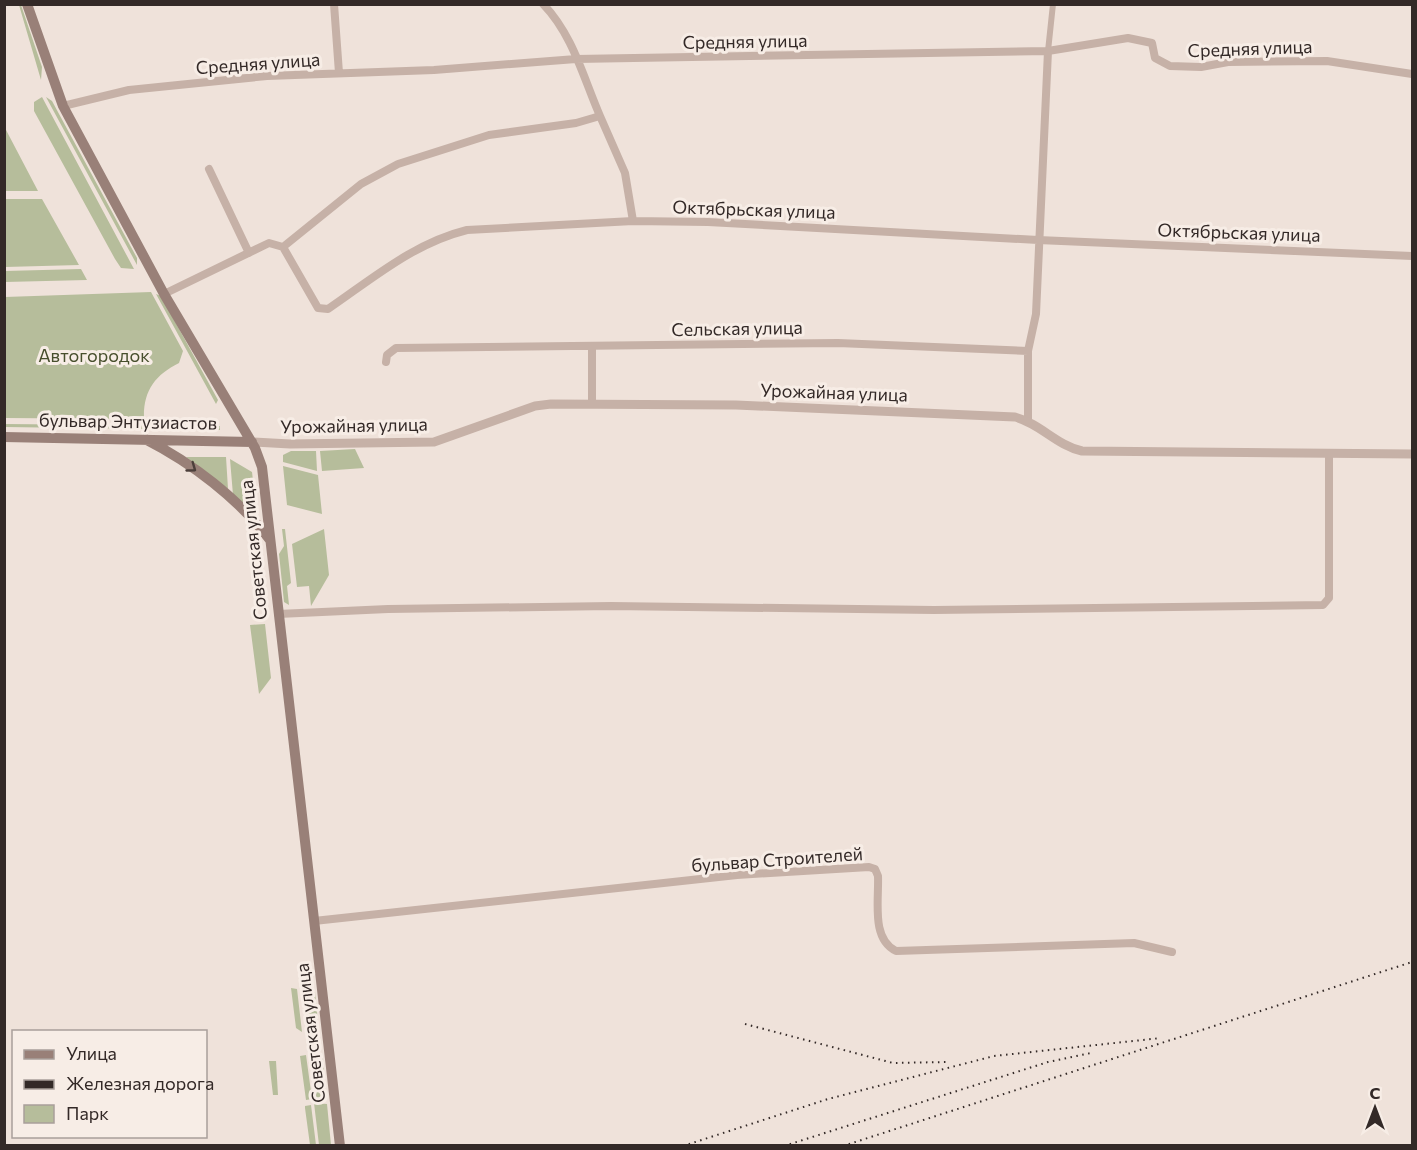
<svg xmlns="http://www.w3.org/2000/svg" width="1417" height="1150" font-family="Commissioner,sans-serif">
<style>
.green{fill:#b6bd9b}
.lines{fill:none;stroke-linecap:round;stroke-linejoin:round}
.pedestrian{stroke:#c6b1a7;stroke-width:6}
.minor{stroke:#c6b1a7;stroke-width:8}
.tertiary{stroke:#c6b1a7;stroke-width:9}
.secondary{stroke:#998078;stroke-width:10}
.rail{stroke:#332927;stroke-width:2;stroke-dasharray:1.5 4.5;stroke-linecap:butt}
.oneway{stroke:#4c3f3b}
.labels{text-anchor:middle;stroke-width:6;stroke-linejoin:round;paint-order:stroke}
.street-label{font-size:18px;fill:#332927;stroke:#f7ede6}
.park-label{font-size:18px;fill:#474f2d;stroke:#f7ede6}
</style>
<rect width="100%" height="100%" fill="#efe2da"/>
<!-- green -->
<path class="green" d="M19,5H21L42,67L41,80Z
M42,97L134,269L121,268L115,259L34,111V102Z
M46,97L52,101L137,258V265Z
M5,128L38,191H5Z
M4,199H42L79,265L5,267Z
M81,269L87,280L5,282V271Z
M151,292L183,351L179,363C155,375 143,391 144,419L5,418V297Z
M156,294L161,296L218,400L216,404Z
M5,424L220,426V430L5,427Z
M355,449L364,468L322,471L320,451Z
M291,451H316L317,471L283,462V455Z
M186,457H226L228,489Z
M230,459L252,472L257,514L233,495Z
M283,466L318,475L322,514L287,505Z
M282,529H285L291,583L287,586L289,605L284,602L279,554L284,546Z
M324,529L329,575L311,606L309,586L297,587L292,544Z
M265,624L271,678L259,694L250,625Z
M291,988L297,989L302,1032L296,1028Z
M301,989L315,992L318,1023L316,1028L307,1031Z
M322,1054L326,1093L324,1097L315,1099L309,1055Z
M306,1055L312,1099L306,1100L300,1056Z
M269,1061H276L278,1095H273Z
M314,1103L327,1104L331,1145H319Z
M311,1105L316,1145H310L305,1108V1106Z"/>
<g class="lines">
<!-- pedestrian -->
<path class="pedestrian" d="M1048,51L1053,4"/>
<!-- minor -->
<path class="minor" d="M334,4L339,73
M543,4C573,35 583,77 600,116
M63,106L129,90L267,76L434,70L576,59L1048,51L1128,38L1152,43L1155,58L1170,66L1201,67L1228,62L1327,61L1412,74
M209,169L249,253
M283,247L361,184L398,164L489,135L576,123L600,116L625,173L633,221
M164,294L269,243L283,247L318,308L328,309C372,279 414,243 467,230L633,221L708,222L1038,240L1412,256
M1028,351L1036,314L1048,51
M386,362L387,355L396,348L838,343L1028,351V420
M592,404V346
M278,614L388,609L611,606L934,610L1323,605L1329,598V454
M314,921L737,875L869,867L875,869L878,876C879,901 871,939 896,951L1134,943L1172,952"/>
<!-- tertiary -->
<path class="tertiary" d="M252,442L290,444L434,442L535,406L551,404L736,405L1015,417C1041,424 1056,445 1082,451L1412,454"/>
<!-- secondary -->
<path class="secondary" d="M27,4L63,106L164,294L255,448L262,467L340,1146
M4,437L252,442
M145,439C192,463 238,498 270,540"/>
<!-- rail -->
<path class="rail" d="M745,1024L893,1063L947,1062
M683,1146L828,1099L994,1056L1161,1038
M784,1146L1048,1062L1091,1053
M843,1146L1412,962"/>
</g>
<!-- one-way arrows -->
<defs><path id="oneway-chevron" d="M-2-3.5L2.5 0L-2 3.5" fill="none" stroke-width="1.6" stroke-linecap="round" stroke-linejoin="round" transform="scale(1.5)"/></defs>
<use class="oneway" href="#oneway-chevron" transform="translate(192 468) rotate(36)"/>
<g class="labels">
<!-- street labels -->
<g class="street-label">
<text transform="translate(745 42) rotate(-1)" y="6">Средняя улица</text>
<text transform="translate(1250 49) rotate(-2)" y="6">Средняя улица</text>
<text transform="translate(258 64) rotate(-4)" y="6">Средняя улица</text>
<text transform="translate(754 210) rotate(2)" y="6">Октябрьская улица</text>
<text transform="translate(1239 233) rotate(2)" y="6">Октябрьская улица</text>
<text transform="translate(737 329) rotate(-1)" y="6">Сельская улица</text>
<text transform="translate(834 393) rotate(2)" y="6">Урожайная улица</text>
<text transform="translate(128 422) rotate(1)" y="6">бульвар Энтузиастов</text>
<text transform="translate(354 426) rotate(-1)" y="6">Урожайная улица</text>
<text transform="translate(254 550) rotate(-96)" y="6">Советская улица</text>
<text transform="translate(777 860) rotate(-4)" y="6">бульвар Строителей</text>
<text transform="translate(311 1033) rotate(-97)" y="6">Советская улица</text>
</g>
<!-- park labels -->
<g class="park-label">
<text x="94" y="362">Автогородок</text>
</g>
</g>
<!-- border -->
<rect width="1417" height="1150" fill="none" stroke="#332927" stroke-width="12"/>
<!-- legend -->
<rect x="12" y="1030" width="195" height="108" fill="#f7ede6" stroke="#a99f9a" stroke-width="1.5"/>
<rect x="24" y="1050" width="30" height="9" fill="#998078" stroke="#a99f9a" stroke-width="1.5"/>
<text x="66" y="1060" font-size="18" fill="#332927">Улица</text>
<rect x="24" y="1080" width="30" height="9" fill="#332927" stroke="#a99f9a" stroke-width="1.5"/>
<text x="66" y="1090" font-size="18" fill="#332927">Железная дорога</text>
<rect x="24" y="1105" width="30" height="18" fill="#b6bd9b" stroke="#a99f9a" stroke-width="1.5"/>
<text x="66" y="1120" font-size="18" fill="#332927">Парк</text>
<!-- north arrow -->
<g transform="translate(1375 1108)" stroke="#f7ede6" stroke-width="4.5" paint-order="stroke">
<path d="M0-4.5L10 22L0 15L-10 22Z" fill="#332927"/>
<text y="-9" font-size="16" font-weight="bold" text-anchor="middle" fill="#332927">С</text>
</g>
</svg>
